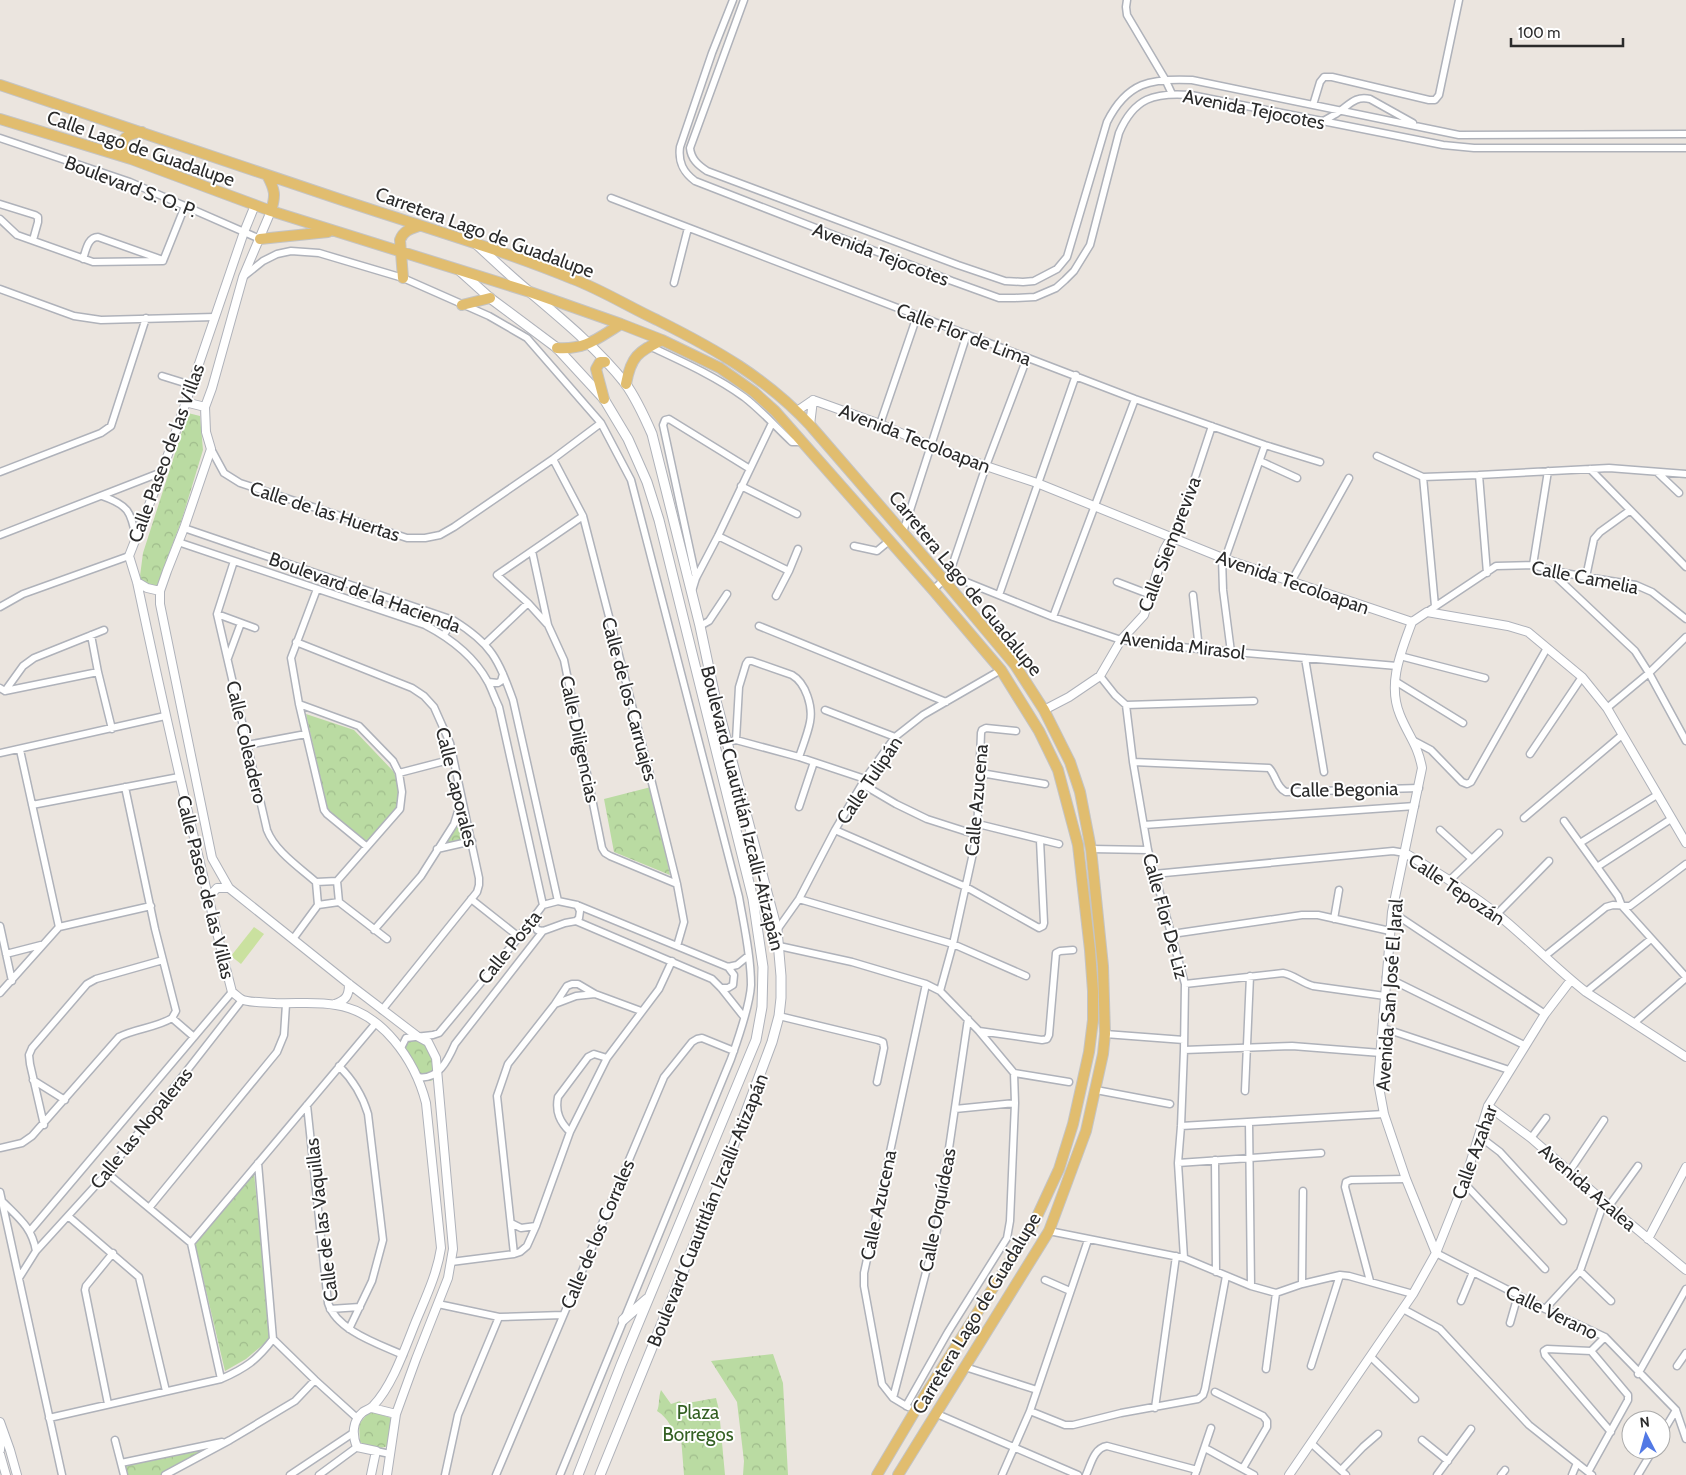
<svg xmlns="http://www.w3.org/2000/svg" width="1686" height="1475" font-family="Cabin,sans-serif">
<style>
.forest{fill:url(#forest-crowns)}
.pitch{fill:#cae19f}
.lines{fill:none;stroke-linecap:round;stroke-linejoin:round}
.minor-casing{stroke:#afb2ba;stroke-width:9}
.tertiary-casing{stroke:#afb2ba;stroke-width:10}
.secondary-casing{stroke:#afb2ba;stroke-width:11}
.primary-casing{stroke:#c4c4c4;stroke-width:12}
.minor{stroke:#fff;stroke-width:6}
.tertiary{stroke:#fff;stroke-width:8}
.secondary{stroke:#fff;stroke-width:9}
.primary{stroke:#e1bd6f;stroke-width:10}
.labels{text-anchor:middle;stroke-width:4;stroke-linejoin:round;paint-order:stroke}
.street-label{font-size:19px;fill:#2b2b2b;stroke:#fff}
.park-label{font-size:19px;fill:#346023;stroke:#fff}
</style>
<defs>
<pattern id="forest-crowns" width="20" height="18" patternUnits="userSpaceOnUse" patternTransform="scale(1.25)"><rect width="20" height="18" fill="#badba2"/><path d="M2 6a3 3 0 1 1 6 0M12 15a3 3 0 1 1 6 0" fill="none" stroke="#a0bc8c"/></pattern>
</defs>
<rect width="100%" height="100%" fill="#ebe5df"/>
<!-- forest -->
<path class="forest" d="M188,413L200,416L203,450L182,519L157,586L152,587L143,583L140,576L143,553Z
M306,714L354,730L394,772L400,792L397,808L367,842H364L328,811Z
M651,787L670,875L614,852L604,799Z
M461,809L469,840L442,846Z
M417,1038C438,1049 439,1054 442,1077L430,1081L420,1080L403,1051L407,1041Z
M254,1173L271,1338L246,1359L225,1371L195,1244Z
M773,1354L783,1383L788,1475H743L744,1461L737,1402L711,1361Z
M661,1390L671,1404L680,1401L682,1404L716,1398L719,1410L725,1475H684L681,1437C669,1428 670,1419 657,1411C660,1405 658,1398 661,1390Z
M370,1411L394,1419L390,1445C380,1450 369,1448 360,1442L359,1424Z
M220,1444L162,1475H125L123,1464Z"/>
<!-- pitch -->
<path class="pitch" d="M254,927L264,934L241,964L231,956Z"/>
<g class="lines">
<defs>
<path id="minor" d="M733,0L712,53L680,147C678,162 683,172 695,181L952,281L999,298H1015L1035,297L1056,288L1065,280L1074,271L1090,245L1119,133C1134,98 1154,92 1191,95L1443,145L1474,148H1686
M744,0L690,148C691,159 698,165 707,171L958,265L1005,281L1023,282L1034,281L1057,269L1067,257L1107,122C1127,82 1151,78 1192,80L1459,135L1686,134
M1127,0L1126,7L1127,15L1165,79L1172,94
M1313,105L1320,82L1324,77H1332L1429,100H1435L1439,95L1459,0
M1322,122C1328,118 1335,115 1340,111C1351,103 1356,96 1370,99L1413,123
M0,138L130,182L260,239
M611,198L1135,399L1265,445L1320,462
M0,204L35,215L38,217V222L33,240
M0,219L17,235L93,262L163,261
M83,259C86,250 88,237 98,237L160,259
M163,261L185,206
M243,277L263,261L277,254L291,251L319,253L403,278L489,316L527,338L601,423L631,480L739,897C744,926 751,956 751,985C750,1006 738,1039 731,1059L560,1475
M674,283L688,228
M0,289L74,316L101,320L215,317
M649,346C681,361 715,376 744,397C761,410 777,428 792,442H799L801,440
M162,376L191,385
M880,424L917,316
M211,449L224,473L240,483L407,538H425L440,535L454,527L553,459L601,423
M1377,456L1423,477L1479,475L1609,468L1686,474
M553,459L583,516L650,775L677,884L684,922L677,946
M1260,461L1297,478
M1590,469L1686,567
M0,472L101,433L111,426L146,318
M1658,473L1679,493
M1479,475L1487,573
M1423,477L1435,606
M741,486L797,514
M102,496C128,505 131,511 136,538
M184,528L453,620C492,644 498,659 513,700L558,901
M903,532L967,334
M0,535L162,472
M718,536L789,571
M1175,538L1212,426
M178,542L425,625C450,638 474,656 488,682C492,690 495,699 499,707L543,905
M854,546L877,551L889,541
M532,551L548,625L564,660L602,848L605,853L610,856L677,884
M1222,558L1223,590L1231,652
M1225,559L1265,445
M234,561L217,614L267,830C275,851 299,867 316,882L318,905
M1533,565L1548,471
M1550,571L1635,651L1649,673L1686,741
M949,575L1053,617L1121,640L1199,649L1397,666
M1586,577L1594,539L1600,532L1629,511
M688,580L696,578L663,425L665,420L669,419L750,469
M1117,582L1151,595
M1291,582L1349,478
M317,589L291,658L299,704L324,810L327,814L366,846
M933,590L949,575L986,466L1027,358
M692,591L696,578L718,536L772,423
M999,595L1076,375
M1193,595L1199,649
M776,596L789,571L798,549
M0,607L23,594L129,556
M1427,612L1496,566L1533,565L1549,570L1586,577L1636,585L1652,592L1686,619
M217,614L255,628
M1053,617L1135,399
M547,624L528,603L497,575L583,516
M700,626L709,621L727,594
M759,626L946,702
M91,635L98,672L112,729
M444,635L453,620
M296,642L412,688L424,696L434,707L450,743L479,878V885L477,892L382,1010
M485,644L528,603
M1400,656L1485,678
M228,658L241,623
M1305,658L1324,772
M1100,676L1115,695L1126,705L1133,762L1148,850L1185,984L1184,1050L1181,1126L1178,1163L1184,1258
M1395,681L1463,723
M488,682L498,683L501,681L503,674
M0,688L5,691L98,672
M5,691L23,666L34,658L104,630
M299,704L359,726L393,761L399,773L402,792L400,809L337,881
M1126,705L1254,701
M1607,708L1649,673L1686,637
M825,710L895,737
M736,740L739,687L746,664L748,661H752L792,675C806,683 813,707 810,722C808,733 803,745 799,757
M1414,741L1431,750L1462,782L1467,784L1471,782L1547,648
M728,742L736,740L799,757L865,779
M247,745L306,734
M20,750L59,927
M0,753L165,716
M1530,754L1582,677
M1133,762L1269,768C1276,775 1276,787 1286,792L1419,788
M399,773L453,759
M981,773L1045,784
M862,784L896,804L927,819L977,835
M125,787L155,929L176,1011L172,1018
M32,805L179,777
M799,807L814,762
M1524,818L1622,735
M1564,821L1618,896L1622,906L1686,977
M978,824L1059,844
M1144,825L1415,806
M835,830L966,887L1039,928L1043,926L1044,923L1040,840
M1440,830L1472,859
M1580,843L1657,795
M437,849L472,841
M1091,849L1148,850
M1597,867L1671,819
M1154,874L1393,851L1405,853
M1450,880L1499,833
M337,881L339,902
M316,882L337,881
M471,899L519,937
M799,899L953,944L1026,976
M318,905L339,902L387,939
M1392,912L1545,1014
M1497,914L1549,861
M537,915L535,926L537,930L543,931
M1334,919L1339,890
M576,921L579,918L580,911L577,905
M0,926L12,981
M59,927L151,906
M374,930L421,876L454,824L461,802
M777,930L799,899L835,830L865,779L895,737L923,715L1001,670
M543,931L565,923L576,921L712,979L721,988L744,1017
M1172,934L1302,915H1318L1390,931
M293,939L318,905
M779,946L852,962L926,984L940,991L979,1031L1014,1073L1015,1103L1010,1221L1007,1238L948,1332L906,1406
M6,954L41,945
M1545,956L1606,907L1613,905L1630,906L1686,864
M1386,977L1524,1045
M1185,984L1283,973C1294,975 1302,983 1313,986L1385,996
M721,988H728L733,985L734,975L728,967
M940,991L953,944L977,835L981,733L982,730L986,728L1016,731
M1586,992L1651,939
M0,993L59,927
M555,1004L576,996L595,994
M779,1016L878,1040L883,1042L884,1048L877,1082
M172,1018L194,1037
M1634,1023L1686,978
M1383,1028L1509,1070
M979,1031L1042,1040L1047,1039L1049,1035L1056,953L1060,951L1073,950
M1105,1034L1184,1040
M401,1048L406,1038L433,1035L439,1033L519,937L543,905L558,901L577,905L728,967L737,965L748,956
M1184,1050L1292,1046L1381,1053
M339,1066C352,1079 363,1097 368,1114L383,1240L372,1281L349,1329
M1014,1073L1069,1082
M417,1077C438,1081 448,1060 455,1044L543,931
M33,1080L65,1100
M1096,1090L1170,1104
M1245,1091L1250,976
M307,1105L328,1303C337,1331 379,1344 403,1355
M955,1109L1015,1103
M1249,1122L1251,1286
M44,1125L30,1064L29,1055L32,1048L87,984L96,979L163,960
M1181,1126L1384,1114
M570,1132C560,1122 555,1112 558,1097L588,1057L594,1054L607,1058
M1479,1136L1500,1152L1563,1221
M1531,1138L1546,1118
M0,1148L22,1143L32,1136L119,1037C136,1028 156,1028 172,1018
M1215,1160L1216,1272
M258,1163L273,1339L315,1380L357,1418
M1178,1163L1321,1153
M1569,1172L1604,1120
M107,1173L191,1243L221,1379
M1464,1183L1545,1269
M0,1192L62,1475
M4,1203C20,1219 32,1228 36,1251L19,1278
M1609,1206L1638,1166
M149,1208L277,1052L284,1035L286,1004
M68,1216L139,1277L166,1391
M511,1223L521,1228L536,1226
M30,1231L232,992
M1049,1231L1184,1258L1251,1286L1276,1293L1302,1284L1340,1275L1349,1276L1413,1294
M191,1243L376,1023
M36,1251L107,1173L242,1000
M1436,1253L1545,1309L1605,1337L1676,1410L1686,1439
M514,1254L497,1096L508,1064L555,1004L567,986L572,984H578L595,994L641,1011
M451,1262L514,1254L520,1252L527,1246L536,1226L570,1132L607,1058L659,989L672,961
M1580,1271L1611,1301
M1045,1280L1070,1291
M1370,1281L1345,1187L1346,1182L1351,1180L1406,1179
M1302,1284L1303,1191
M1461,1301L1473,1272
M438,1304L499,1317L563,1315
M330,1309L360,1307
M1403,1309L1440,1329L1529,1425L1592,1475
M1545,1309L1580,1271L1604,1202
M1510,1323L1518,1295
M1605,1337L1591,1351L1547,1349L1544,1351L1545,1355L1611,1432
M1371,1357L1415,1399
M1311,1366L1340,1275
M1677,1366L1686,1353
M965,1367L1037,1390
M1266,1369L1276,1293
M1638,1374L1686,1289
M1215,1392L1263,1416L1267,1421V1427L1243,1468
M893,1398L937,1230L968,1019
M108,1404L85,1290L86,1286L113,1253
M908,1407L893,1398L882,1384L864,1286V1273L926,984
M1155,1408L1176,1256
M1030,1411L1065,1425H1073L1121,1413L1198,1399L1203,1395L1205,1389L1226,1276
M937,1414L1078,1475
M49,1418L221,1379C246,1368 257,1360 273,1339
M1661,1435L1676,1410
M115,1440L124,1475
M1422,1440L1448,1461
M1311,1443L1346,1475
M1205,1448L1254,1475
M376,1451L390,1454
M121,1463L222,1442
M1341,1470L1363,1447L1378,1434
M1588,1472L1628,1400V1395L1591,1351
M165,1475L230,1440L295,1401L315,1380
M290,1475L353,1433
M319,1475L357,1447
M445,1475L458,1415L499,1317
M496,1475L664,1077L692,1042L697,1039L702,1038L734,1051
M1002,1475L1030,1411L1088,1240
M1086,1475C1091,1464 1094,1448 1107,1446L1197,1470
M1195,1475L1211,1428
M1437,1475L1471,1429
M1501,1475L1505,1470
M1572,1475L1577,1463
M1638,1475L1653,1450"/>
<path id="tertiary" d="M255,205L244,232L162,472L129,556L137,582C166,719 197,856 232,992C235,994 238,997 241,999C247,1003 267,1002 275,1003C295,1004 316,1001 336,1005C382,1012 415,1060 426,1103L441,1248C437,1274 426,1297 416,1321C405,1348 393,1385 373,1406C370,1409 366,1410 363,1412C352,1421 352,1435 357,1447L376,1451L371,1475
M271,211L243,277L212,388L205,407L206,432L211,449L184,528L167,571L160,591V604L212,858L229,888L349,984L417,1036L428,1042L436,1058L453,1249L448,1278L416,1359L396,1414L387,1475
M813,400L880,424L931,446L986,466L1037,483L1225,559L1412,622
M185,402L205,407
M797,411L813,400
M810,425L813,400
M137,582L147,588L160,591
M1412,622C1401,652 1387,684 1400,715C1408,735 1418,745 1422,768L1392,912L1378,1082L1384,1114L1406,1179L1436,1253
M1412,622L1427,612L1508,626L1528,632L1582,677L1607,708L1686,843
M1044,710L1069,697L1100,676L1121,640L1144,615L1164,550L1168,543L1175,538
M1405,853C1437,872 1468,891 1497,914C1528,939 1555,968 1586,992L1686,1057
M208,898L217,888H229
M335,1004C346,1000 349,996 349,984
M1488,1106L1531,1138L1609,1206L1686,1270
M1648,1239L1686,1167
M372,1408L396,1414
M0,1422L10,1450L17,1475
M0,1450L1,1432
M0,1454L6,1475
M1289,1475L1413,1294L1436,1253L1464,1183L1488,1106L1545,1014L1571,980"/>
<path id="secondary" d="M476,244C494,260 512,278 531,293C563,320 599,350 625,383C636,398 645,418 652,434L700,626L715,697L777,930L781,976V998L779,1016L772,1042L722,1176L600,1475
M460,271L490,298L557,348L604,399L628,439L647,482L659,520L753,899L763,967L762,1007L756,1040L621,1365L578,1475
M623,1320L647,1299"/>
<path id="primary" d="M0,85C111,122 222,160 333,197C413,224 495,247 573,279C602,290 629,307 657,320C715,349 765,377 810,425L944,580L1015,665L1044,710L1070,762L1080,792L1091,849L1103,966L1105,1034L1103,1054L1086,1131L1049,1231L898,1475
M0,119L131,159L271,211L530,292L621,324L662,340L720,368L754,392L775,411L933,590L1001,670L1039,731L1058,770L1078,845L1090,950L1093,991V1020L1089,1052L1073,1124L1059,1169L1034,1223L915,1411L877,1475
M131,159C118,142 121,135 142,132
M267,175C275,190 276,195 271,211
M260,239L328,232
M403,278L400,240C403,231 410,229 419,226
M462,305L490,298
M557,348C586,350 598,338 621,324
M626,384C631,356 638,352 662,340
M604,399L596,369L600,362H605"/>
</defs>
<!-- minor casing -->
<use href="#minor" class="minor-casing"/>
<!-- tertiary casing -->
<use href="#tertiary" class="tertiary-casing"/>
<!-- secondary casing -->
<use href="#secondary" class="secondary-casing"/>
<!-- primary casing -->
<use href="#primary" class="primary-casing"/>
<!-- minor -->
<use href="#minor" class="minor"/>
<!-- tertiary -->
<use href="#tertiary" class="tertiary"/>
<!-- secondary -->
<use href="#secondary" class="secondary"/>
<!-- primary -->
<use href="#primary" class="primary"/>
</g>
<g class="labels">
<!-- street labels -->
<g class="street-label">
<text transform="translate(1254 109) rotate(11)" y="7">Avenida Tejocotes</text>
<text transform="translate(141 148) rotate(19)" y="7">Calle Lago de Guadalupe</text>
<text transform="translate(131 186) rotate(21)" y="7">Boulevard S. O. P.</text>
<text transform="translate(485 232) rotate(20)" y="7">Carretera Lago de Guadalupe</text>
<text transform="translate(881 254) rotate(21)" y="7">Avenida Tejocotes</text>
<text transform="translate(964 334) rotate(21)" y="7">Calle Flor de Lima</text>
<text transform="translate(915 438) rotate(21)" y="7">Avenida Tecoloapan</text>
<text transform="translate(166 453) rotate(-70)" y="7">Calle Paseo de las Villas</text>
<text transform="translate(325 511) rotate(18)" y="7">Calle de las Huertas</text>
<text transform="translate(1169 544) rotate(-69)" y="7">Calle Siempreviva</text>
<text transform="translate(1585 577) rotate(11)" y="7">Calle Camelia</text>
<text transform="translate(1293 582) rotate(19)" y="7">Avenida Tecoloapan</text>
<text transform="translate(966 583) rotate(51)" y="7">Carretera Lago de Guadalupe</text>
<text transform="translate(365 592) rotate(20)" y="7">Boulevard de la Hacienda</text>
<text transform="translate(1183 645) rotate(7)" y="7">Avenida Mirasol</text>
<text transform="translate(630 699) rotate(75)" y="7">Calle de los Carruajes</text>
<text transform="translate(580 739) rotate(78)" y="7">Calle Diligencias</text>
<text transform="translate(247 742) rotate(77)" y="7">Calle Coleadero</text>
<text transform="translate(869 780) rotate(-56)" y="7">Calle Tulipán</text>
<text transform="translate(457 787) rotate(76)" y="7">Calle Caporales</text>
<text transform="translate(1344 789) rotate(-1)" y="7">Calle Begonia</text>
<text transform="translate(976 800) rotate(-85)" y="7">Calle Azucena</text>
<text transform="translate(743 808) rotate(76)" y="7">Boulevard Cuautitlán Izcalli-Atizapán</text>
<text transform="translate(206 887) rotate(76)" y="7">Calle Paseo de las Villas</text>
<text transform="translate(1457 889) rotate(34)" y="7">Calle Tepozán</text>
<text transform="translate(1166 916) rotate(75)" y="7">Calle Flor De Liz</text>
<text transform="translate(509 947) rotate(-51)" y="7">Calle Posta</text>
<text transform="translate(1389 995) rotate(-86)" y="7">Avenida San José El Jaral</text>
<text transform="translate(141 1128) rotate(-51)" y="7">Calle las Nopaleras</text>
<text transform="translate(1474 1152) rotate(-70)" y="7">Calle Azahar</text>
<text transform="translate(1588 1187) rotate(41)" y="7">Avenida Azalea</text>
<text transform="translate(878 1205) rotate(-78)" y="7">Calle Azucena</text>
<text transform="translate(707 1210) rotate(-68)" y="7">Boulevard Cuautitlán Izcalli-Atizapán</text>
<text transform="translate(937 1210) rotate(-79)" y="7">Calle Orquídeas</text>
<text transform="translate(321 1220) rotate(-97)" y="7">Calle de las Vaquillas</text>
<text transform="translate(597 1234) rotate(-67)" y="7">Calle de los Corrales</text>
<text transform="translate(1552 1312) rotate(26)" y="7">Calle Verano</text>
<text transform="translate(976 1313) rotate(-59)" y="7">Carretera Lago de Guadalupe</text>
</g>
<!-- park labels -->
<g class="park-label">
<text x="698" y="1419">Plaza<tspan x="698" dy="22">Borregos</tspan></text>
</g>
</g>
<!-- north arrow -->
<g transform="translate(1646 1435) rotate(354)"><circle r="24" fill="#ffffff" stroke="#aaaaaa"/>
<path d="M0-4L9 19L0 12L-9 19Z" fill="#5279e5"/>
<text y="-8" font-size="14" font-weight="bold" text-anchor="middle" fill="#2b2b2b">N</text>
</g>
<!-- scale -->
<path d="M1511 38v8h112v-8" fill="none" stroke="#2b2b2b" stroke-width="2.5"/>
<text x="1518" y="38" font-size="15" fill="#2b2b2b" stroke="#ffffff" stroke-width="4" paint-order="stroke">100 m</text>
</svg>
